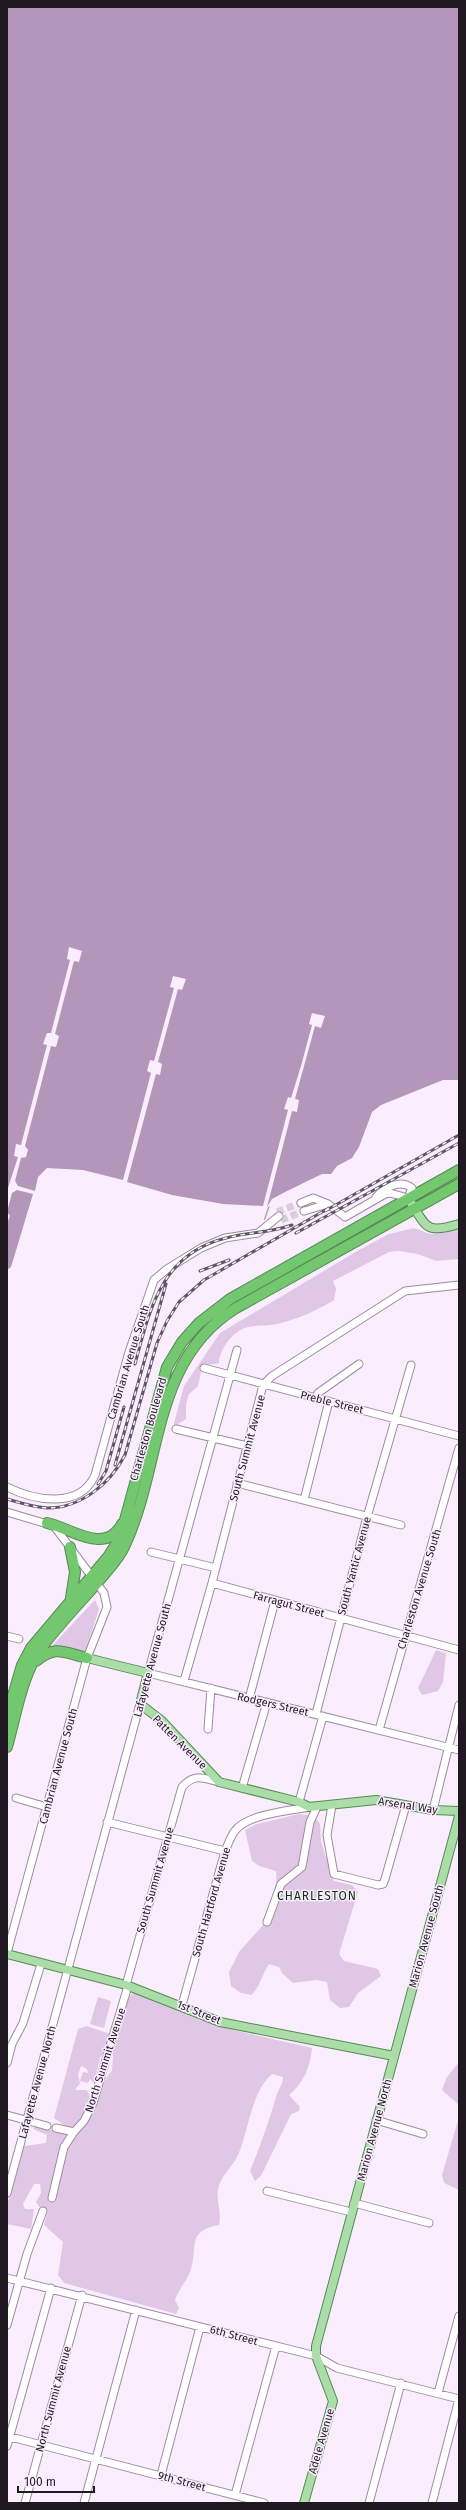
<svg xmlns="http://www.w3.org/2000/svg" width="466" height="2510" font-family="'Fira Sans',sans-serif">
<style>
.green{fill:#e0c7e6}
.water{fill:#b396b9}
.pier{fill:#faedfd}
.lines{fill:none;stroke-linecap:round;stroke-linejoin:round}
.minor-tunnel{stroke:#d9cddc;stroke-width:7;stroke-dasharray:7 3.5;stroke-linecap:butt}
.minor-casing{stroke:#9e8aa2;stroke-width:9}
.major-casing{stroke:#568a54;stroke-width:10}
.highway-casing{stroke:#568a54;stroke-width:12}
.minor{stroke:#fff;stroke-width:7}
.major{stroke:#abdda9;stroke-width:8}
.highway{stroke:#73c76f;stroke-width:10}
.rail-casing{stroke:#5f5661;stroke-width:3}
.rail{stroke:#faedfd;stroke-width:1.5;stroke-dasharray:4.5;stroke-linecap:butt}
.labels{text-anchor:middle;stroke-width:3;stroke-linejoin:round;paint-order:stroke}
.street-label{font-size:11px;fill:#201922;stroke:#faedfd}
.neighbourhood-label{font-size:12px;letter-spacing:1px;fill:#0b330a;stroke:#faedfd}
</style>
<rect width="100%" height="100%" fill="#faedfd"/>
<!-- green -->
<path class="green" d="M414,1228L430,1234L459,1229V1259L436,1261L418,1254L399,1251L389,1252L333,1281L336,1289L334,1300C318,1310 300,1318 281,1323C271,1326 259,1325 248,1327C234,1330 219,1349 219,1363L202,1366L198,1386L189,1394L186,1404V1419L173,1427L184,1386L220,1333L359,1250L389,1234Z
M95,1600L99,1609L85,1653L50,1648Z
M436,1650L446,1653L443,1682L438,1691L422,1695L418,1688Z
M299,1814L314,1816L320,1824L321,1842L334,1881L352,1885L358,1892L339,1954L344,1961L378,1969L381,1976L358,1993L349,2007L340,2008L330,2000L327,1982L316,1980L293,1983L282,1973L279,1967L269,1964C262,1974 260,1988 251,1995L241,1993L231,1986L229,1972L239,1952L272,1915C271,1900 278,1885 276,1871L259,1866L252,1861L245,1830L257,1824Z
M134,1992L200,2020L233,2030L312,2048C310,2067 304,2083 289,2095L300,2107L299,2111L291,2114L261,2176L255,2181L250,2171C260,2146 269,2122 276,2097C278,2089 283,2085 283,2077L272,2074C251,2092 249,2130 238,2155C233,2166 220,2177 218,2189C216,2201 222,2213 219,2225C185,2231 199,2248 190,2272C186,2282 178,2290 175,2300L179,2308L176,2314L64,2283L58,2275L63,2242L44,2225L48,2211L39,2207L36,2202L41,2193L40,2184H34L23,2204L25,2209H34L31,2229L7,2224V2205L24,2146L46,2143L47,2135L33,2129L36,2126L59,2132L64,2125L54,2118L78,2029L87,2026L110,2034L107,2048L100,2058L94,2083L90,2079L88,2083L80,2081L83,2072L88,2073L87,2069L81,2066L78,2075L80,2083L75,2090H87L90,2097L86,2105L92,2108C101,2097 101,2080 112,2071L113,2057L111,2050L128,1998Z
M98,1997L111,2001L104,2028L90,2024Z
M459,2062V2105L442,2090L447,2077Z
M459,2117V2190L444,2183L442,2175Z"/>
<!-- water -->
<path class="water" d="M7,7H459V1091L448,1086L377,1117L351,1168L271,1203L265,1220L48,1175L14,1273L7,1277Z"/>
<!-- pier -->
<path class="pier" d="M69,947L82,951L79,962L74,961L55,1034L59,1036L56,1047L51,1046L25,1146L28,1150L26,1157L21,1158L15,1181L18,1186L35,1191L38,1177L47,1168L83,1170L123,1180L151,1073L147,1071L150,1060L154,1061L174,988L170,987L173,976L186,979L182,990L178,989L158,1062L162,1064L160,1075L156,1074L127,1182L172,1195L223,1204L263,1206L288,1110L284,1109L288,1097L291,1098L301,1066L312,1025L309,1024L312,1013L325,1016L321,1028L315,1026L295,1099L299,1100L297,1112L292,1111L267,1207L272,1199L285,1192L322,1174H331L337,1166L352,1158L359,1147L372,1112L381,1105L443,1080H459V1093L448,1088L379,1118L361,1160L353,1169L322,1186L275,1203L268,1207L263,1222L258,1219L250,1221L226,1220L110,1189L49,1177L15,1274L7,1279V1270L11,1267L33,1194L17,1190L12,1193L7,1212L10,1216L7,1224V1191L18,1157L14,1156L16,1144L21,1145L47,1045L43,1044L47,1033H51L70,960L67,959Z"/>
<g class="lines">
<!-- minor-tunnel -->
<path class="minor-tunnel" d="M277,1212L301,1203
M281,1220L304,1211"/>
<defs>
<path id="minor" d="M301,1203L313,1198L328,1204L345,1217L385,1194L390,1193L408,1198L412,1188C400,1179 385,1187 376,1197
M304,1211L328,1204
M237,1350L148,1673L459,1750
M204,1368L459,1436
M316,1398L318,1393L359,1364
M176,1429L247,1446
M237,1483L401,1525
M7,1487C33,1500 80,1510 95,1475L129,1352L154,1280L167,1269L201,1248L225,1238L258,1233L279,1216
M304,1500L329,1401
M7,1512L54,1526L104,1593L107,1607L87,1658L7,1953
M151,1552L216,1568
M212,1583L459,1650
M7,1636L19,1639
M184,1681L212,1583L263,1385L272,1376L405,1291L459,1285
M249,1699L275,1601
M316,1714L367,1517L411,1365
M208,1729L211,1688
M379,1730L459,1448
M242,1788L267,1702
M16,1798L47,1807
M299,1802L323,1716
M332,1805L327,1835L334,1874L378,1885L383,1884L385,1879L406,1805
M433,1810L459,1705
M107,1822L225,1851
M267,1922L281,1884L302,1867L310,1822L317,1807
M126,1985L182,1787C195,1773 202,1778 219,1782
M182,2005L225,1851C228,1845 230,1838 234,1832C246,1814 289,1811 309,1807
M7,2063L12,2044L23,2023L41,1964
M7,2115L47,2126
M376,2120L423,2134
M56,2128L74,2132
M267,2191L351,2212
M7,2193L140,1704
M52,2198L64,2147L74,2132L84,2121L93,2103L128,1986
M354,2203L429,2223
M7,2278L316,2356L337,2368L459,2399L432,2503
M7,2325L27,2254L43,2211
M438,2393L459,2316
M7,2436L264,2503
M7,2446L51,2288
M161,2475L200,2327
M235,2495L276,2346
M25,2503L82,2295
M84,2503L136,2310
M369,2503L401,2383"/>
<path id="major" d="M408,1198C427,1226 423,1235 459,1224
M87,1658L148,1673L140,1704L162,1721L219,1782L299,1802L309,1807L376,1800L433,1810L459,1811
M7,1954L126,1985L220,2022L394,2056
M304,2503L333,2401L316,2356V2346L459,1816"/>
<path id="highway" d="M47,1523C71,1528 105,1556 122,1524
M70,1547L75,1572L71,1598
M36,1661C56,1644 65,1653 87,1658
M7,1716L22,1665L31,1648L108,1557L120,1538L167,1367L182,1342L199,1323L230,1299L459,1170
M7,1747C16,1715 22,1674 42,1647C60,1622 83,1600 103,1576C110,1567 119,1558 124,1547C163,1465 150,1361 236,1308L459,1184"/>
</defs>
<!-- minor casing -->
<use href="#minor" class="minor-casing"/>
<!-- major casing -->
<use href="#major" class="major-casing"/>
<!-- highway casing -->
<use href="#highway" class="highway-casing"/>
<!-- minor -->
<use href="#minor" class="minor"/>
<!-- major -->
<use href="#major" class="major"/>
<!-- highway -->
<use href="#highway" class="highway"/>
<defs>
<path id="rail" d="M325,1211L459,1135
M296,1233L459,1143
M200,1271L229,1260
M135,1364C150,1309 161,1254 226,1238C248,1232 270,1233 292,1225
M115,1465L166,1284
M98,1484L106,1471L124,1407
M7,1499C20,1503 33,1507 47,1508C81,1508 110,1484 125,1455L157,1343L167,1321L179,1302L204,1280L329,1208"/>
</defs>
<!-- rail casing -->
<use href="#rail" class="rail-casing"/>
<!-- rail -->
<use href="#rail" class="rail"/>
</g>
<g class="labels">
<!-- street labels -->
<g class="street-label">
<text transform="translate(128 1362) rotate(-73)" y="4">Cambrian Avenue South</text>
<text transform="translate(332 1402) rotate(14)" y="4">Preble Street</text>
<text transform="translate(148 1429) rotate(-74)" y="4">Charleston Boulevard</text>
<text transform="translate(247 1448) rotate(-75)" y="4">South Summit Avenue</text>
<text transform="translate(354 1566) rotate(-75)" y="4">South Yantic Avenue</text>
<text transform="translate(419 1589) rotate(-73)" y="4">Charleston Avenue South</text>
<text transform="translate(289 1604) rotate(15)" y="4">Farragut Street</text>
<text transform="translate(152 1660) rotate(-75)" y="4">Lafayette Avenue South</text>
<text transform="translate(273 1704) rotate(13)" y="4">Rodgers Street</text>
<text transform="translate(180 1742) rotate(45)" y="4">Patten Avenue</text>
<text transform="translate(58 1766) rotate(-75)" y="4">Cambrian Avenue South</text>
<text transform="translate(408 1805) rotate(9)" y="4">Arsenal Way</text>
<text transform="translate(155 1880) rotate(-74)" y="4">South Summit Avenue</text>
<text transform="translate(211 1902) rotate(-74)" y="4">South Hartford Avenue</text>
<text transform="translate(426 1936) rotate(-75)" y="4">Marion Avenue South</text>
<text transform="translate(199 2012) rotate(22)" y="4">1st Street</text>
<text transform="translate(105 2060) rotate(-72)" y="4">North Summit Avenue</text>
<text transform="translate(37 2082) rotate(-75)" y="4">Lafayette Avenue North</text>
<text transform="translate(374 2130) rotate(-75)" y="4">Marion Avenue North</text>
<text transform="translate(234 2335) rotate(15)" y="4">6th Street</text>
<text transform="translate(53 2399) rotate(-75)" y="4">North Summit Avenue</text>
<text transform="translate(321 2441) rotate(-74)" y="4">Adele Avenue</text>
<text transform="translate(182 2481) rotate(15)" y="4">9th Street</text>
</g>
<!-- neighbourhood labels -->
<g class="neighbourhood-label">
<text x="317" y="1900">CHARLESTON</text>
</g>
</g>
<!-- border -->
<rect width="466" height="2510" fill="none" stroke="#201922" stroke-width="16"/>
<!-- scale -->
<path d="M18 2486v6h76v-6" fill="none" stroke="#201922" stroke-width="2"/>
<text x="24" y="2486" font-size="12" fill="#201922" stroke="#faedfd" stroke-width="3" paint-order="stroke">100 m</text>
</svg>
